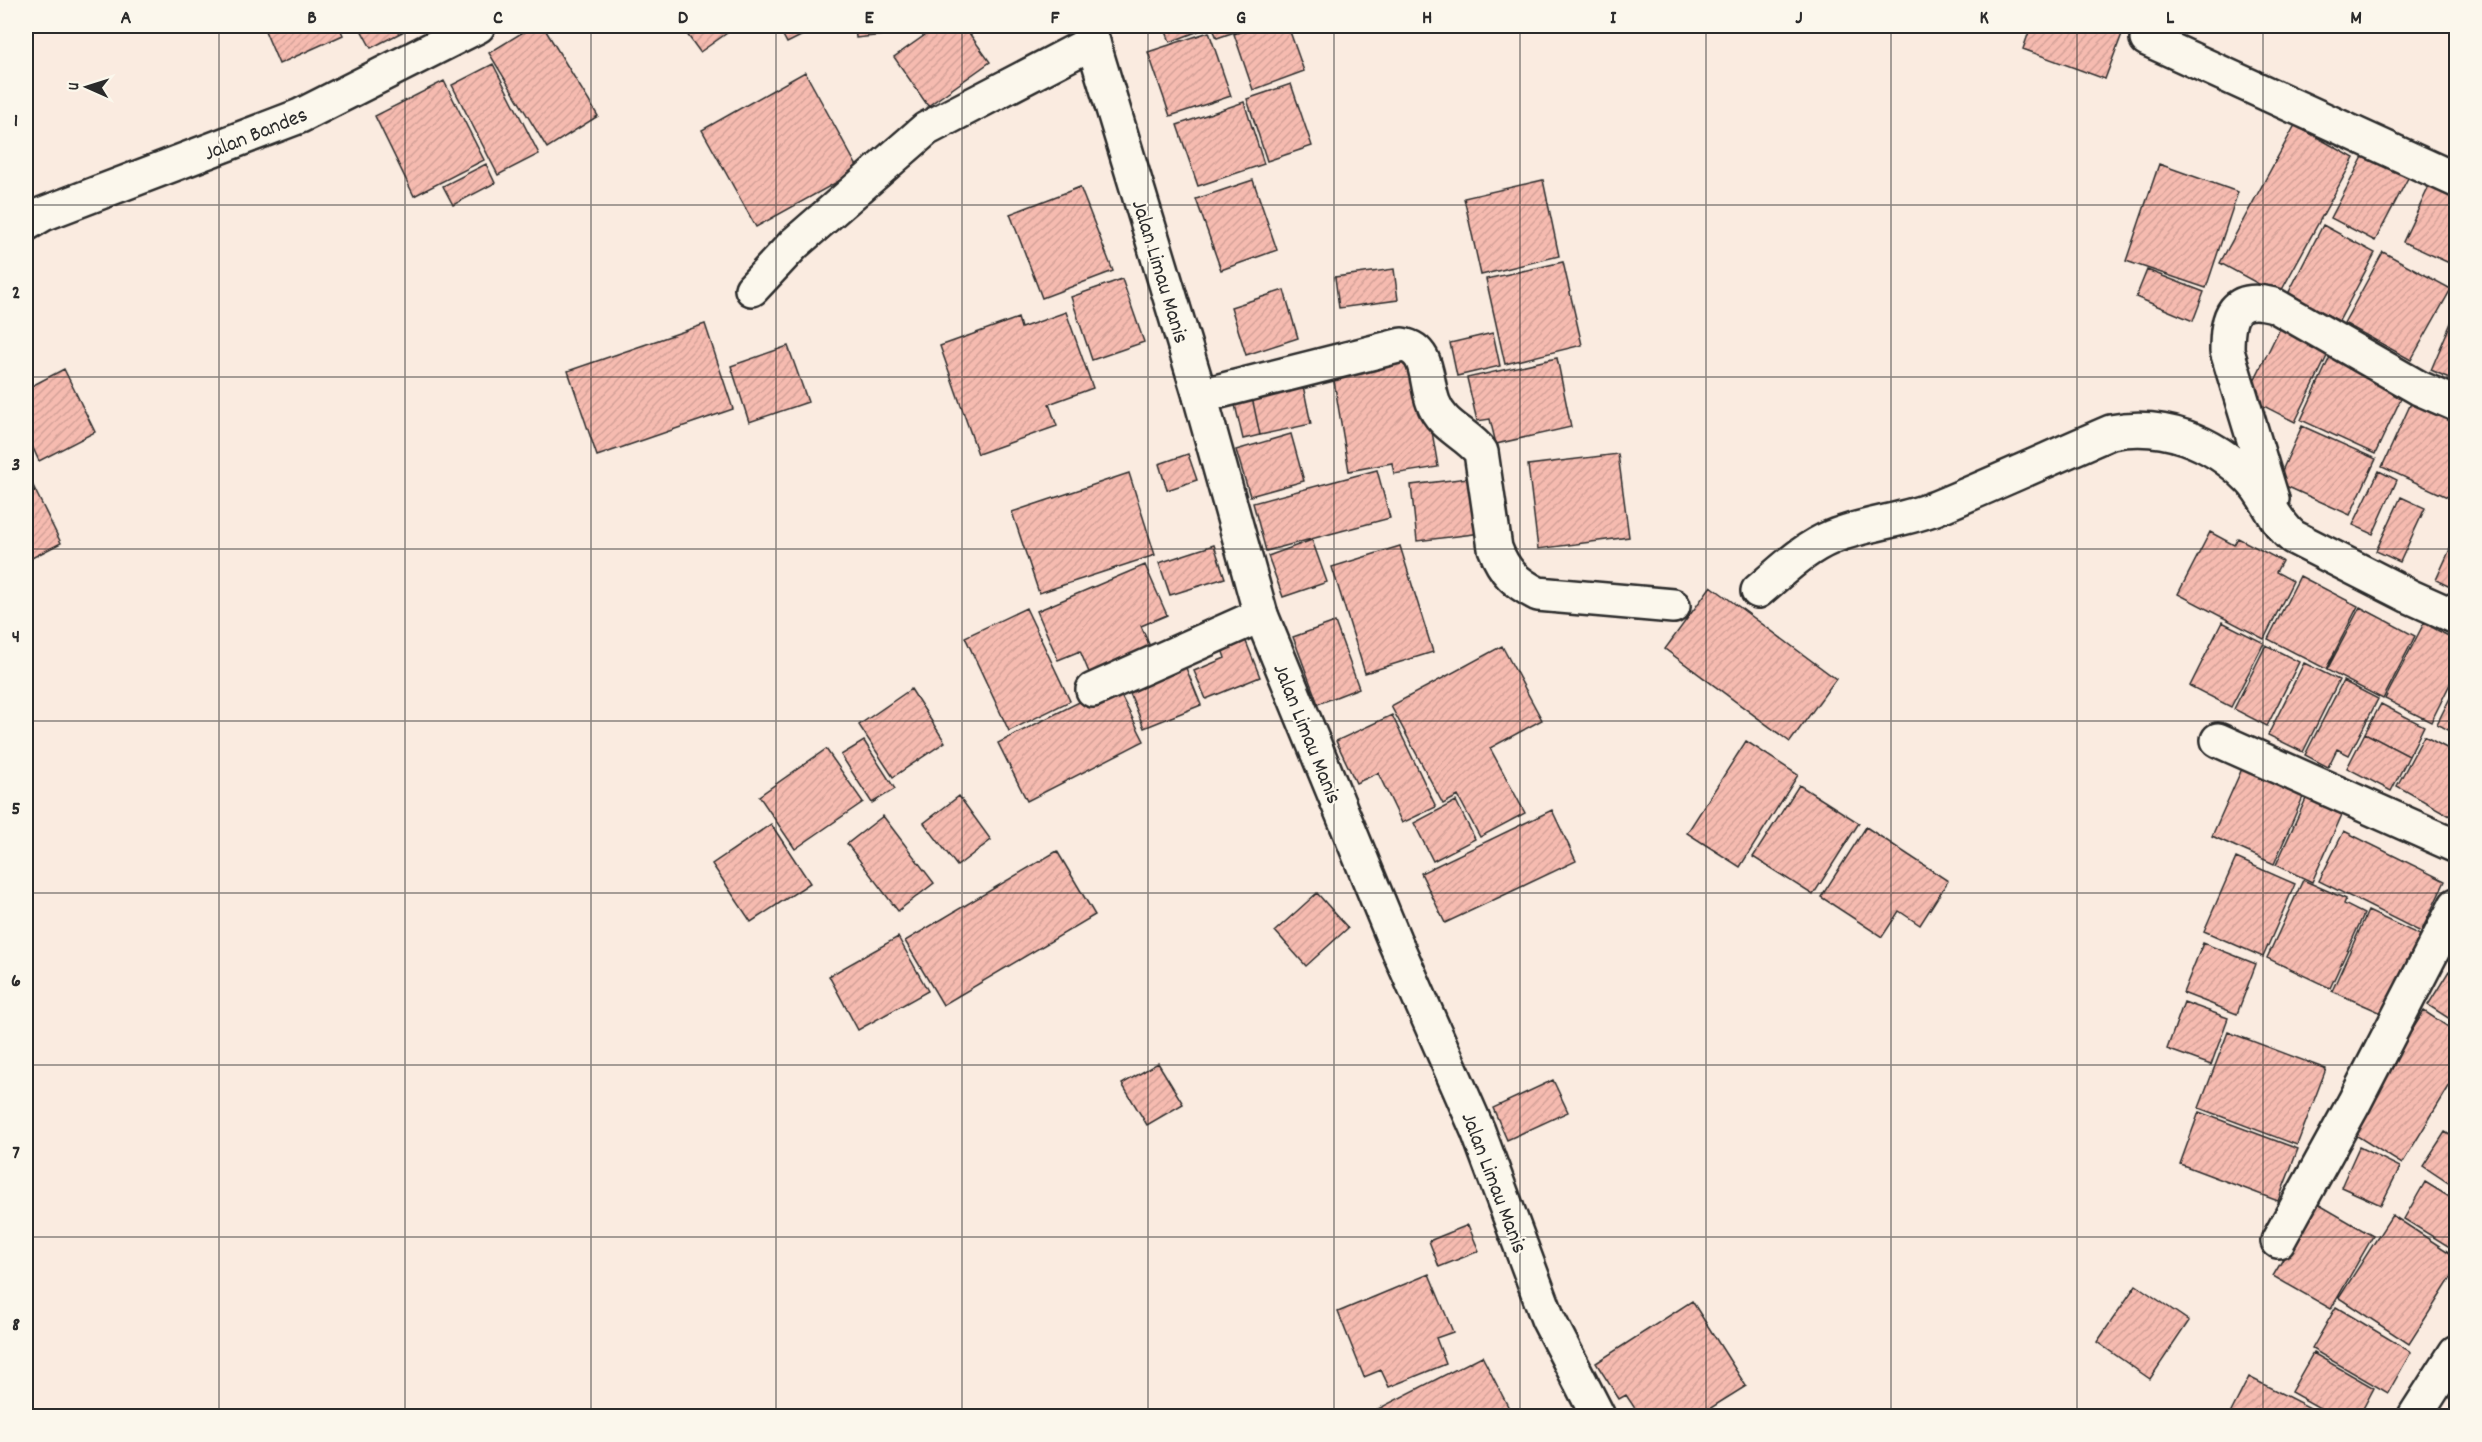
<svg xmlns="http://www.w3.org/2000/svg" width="2482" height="1442" font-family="Dekko,sans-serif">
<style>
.building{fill:url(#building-hatch);stroke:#2b2b2b;stroke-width:1.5}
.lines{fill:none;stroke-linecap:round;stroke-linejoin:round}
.minor-casing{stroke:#2b2b2b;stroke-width:38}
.tertiary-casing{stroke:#2b2b2b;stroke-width:38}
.minor{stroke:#fbf7ec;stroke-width:33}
.tertiary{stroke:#fbf7ec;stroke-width:33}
.grid{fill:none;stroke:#2b2b2b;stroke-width:1.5;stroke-opacity:0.55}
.labels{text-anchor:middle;stroke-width:4.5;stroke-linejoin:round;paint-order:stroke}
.street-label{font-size:22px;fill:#2b2b2b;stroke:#fbf7ec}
.neatline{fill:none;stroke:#2b2b2b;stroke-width:2}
.grid-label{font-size:20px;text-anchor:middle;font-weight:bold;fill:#2b2b2b}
</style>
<defs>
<pattern id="building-hatch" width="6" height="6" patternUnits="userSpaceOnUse" patternTransform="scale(1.5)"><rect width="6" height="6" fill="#f6bbb0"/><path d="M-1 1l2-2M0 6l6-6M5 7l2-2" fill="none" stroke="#d3a198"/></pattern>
</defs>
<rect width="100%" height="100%" fill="#faebe0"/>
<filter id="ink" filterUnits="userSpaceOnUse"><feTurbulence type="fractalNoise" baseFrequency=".0167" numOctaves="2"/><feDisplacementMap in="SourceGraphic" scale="12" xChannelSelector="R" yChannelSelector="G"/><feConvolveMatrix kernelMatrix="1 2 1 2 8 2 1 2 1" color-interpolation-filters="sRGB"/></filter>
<g filter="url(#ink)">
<!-- building -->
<path class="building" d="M263,26H339L343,35L279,64Z
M359,26H414L371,48Z
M533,26H543L598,116L547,148L489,53Z
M681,26H737L700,52Z
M778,26H821L787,43Z
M855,26H912L913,32L856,38Z
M938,26H964L990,62L928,106L894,57Z
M1164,26H1252L1217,38L1212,26L1170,42Z
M1257,26H1288L1304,71L1253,90L1234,34Z
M2031,26H2125L2105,79L2023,49Z
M1209,32L1231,96L1170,116L1148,52Z
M493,64L539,154L498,175L452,85Z
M805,72L859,170L756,227L702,130Z
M444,81L484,160L414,196L375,116Z
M1291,84L1312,146L1267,161L1247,99Z
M1244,102L1264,164L1198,186L1177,125Z
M2295,125L2354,158L2279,295L2220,263Z
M2365,153L2409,176L2375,241L2331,218Z
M486,164L495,183L453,205L443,186Z
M2159,164L2238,192L2206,288L2126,261Z
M1253,180L1277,250L1221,270L1196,199Z
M1543,180L1559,256L1481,275L1464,198Z
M2432,180L2456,192V266L2403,242Z
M1080,187L1113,271L1042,298L1010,214Z
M2323,225L2375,253L2339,321L2288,294Z
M2383,252L2451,289L2411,360L2344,323Z
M1563,262L1582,345L1505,364L1486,279Z
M1394,269L1398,300L1339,308L1335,277Z
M2147,270L2204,292L2193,321L2136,297Z
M1122,279L1144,342L1092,360L1071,297Z
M1284,290L1298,338L1246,355L1231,307Z
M2456,311V381L2431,370Z
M1066,312L1093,388L1049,404L1057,426L978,454L940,346L1018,318L1021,328Z
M705,324L733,409L597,456L568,371Z
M2280,328L2329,352L2295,422L2246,397Z
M1493,333L1500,366L1457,376L1450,343Z
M788,346L808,402L749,422L731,366Z
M2330,357L2404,392L2375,454L2301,420Z
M1557,358L1571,427L1496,444L1490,419L1477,421L1467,378Z
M1420,360L1438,467L1394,474L1392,463L1349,471L1333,375Z
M64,369L95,432L39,461L26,433V389Z
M1301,376L1311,424L1260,435L1250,388Z
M1250,388L1260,435L1243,439L1232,392Z
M2412,401L2456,421V501L2382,467Z
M2302,426L2376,459L2350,515L2277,482Z
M1291,434L1304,481L1250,496L1236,450Z
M1188,454L1197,480L1167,490L1159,464Z
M1618,454L1629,537L1538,549L1528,465Z
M1377,470L1390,518L1266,551L1253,503Z
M26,471L35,490L26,495Z
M2379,471L2397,480L2373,534L2353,525Z
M1129,473L1155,555L1039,593L1012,512Z
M1484,476L1490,532L1417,541L1411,485Z
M35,490L61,543L26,561V495Z
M2401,497L2425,508L2400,562L2376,551Z
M2210,532L2234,545L2238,538L2282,561L2276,572L2293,581L2264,639L2178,594Z
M2456,536V590L2436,580Z
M1312,540L1327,582L1283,597L1268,556Z
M1214,545L1225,578L1170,595L1159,563Z
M1400,546L1433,652L1365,673L1332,567Z
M1145,565L1167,615L1141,626L1152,651L1091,677L1080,651L1058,660L1037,611Z
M2300,576L2358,606L2326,669L2268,639Z
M1711,586L1836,679L1790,742L1665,649Z
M2360,607L2415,636L2383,699L2327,670Z
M1026,608L1070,701L1009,731L965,637Z
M1335,622L1359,688L1318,704L1293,637Z
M2222,622L2264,643L2231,707L2190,686Z
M2424,623L2456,640V672L2431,722L2385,699Z
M1243,634L1260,677L1206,699L1194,671L1225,658L1220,643Z
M2266,645L2299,662L2267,726L2234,709Z
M1502,646L1542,720L1490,748L1525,813L1480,837L1458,796L1443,804L1391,706Z
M1184,663L1201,705L1144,728L1127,686Z
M2304,663L2339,680L2303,752L2268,735Z
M2343,681L2378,699L2349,755L2337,749L2328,767L2305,755Z
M1115,684L1144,741L1027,801L998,743Z
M2456,686V734L2437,724Z
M911,689L945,742L893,777L859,725Z
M2381,704L2424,726L2409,756L2365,733Z
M1392,715L1436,807L1402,823L1378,773L1356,783L1336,741Z
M2365,733L2409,756L2391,791L2347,768Z
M2424,736L2456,753V805L2450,816L2397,786Z
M864,741L895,789L872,803L841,755Z
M1746,741L1798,775L1740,867L1687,833Z
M826,749L863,802L795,849L759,796Z
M2245,762L2306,790L2274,864L2212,836Z
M1799,785L1859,823L1813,895L1753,857Z
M2309,792L2345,808L2312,882L2276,865Z
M959,796L991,840L957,866L924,823Z
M1456,801L1475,839L1433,861L1414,823Z
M1552,810L1576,861L1445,923L1421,873Z
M883,816L934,883L898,911L847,844Z
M771,824L810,883L751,922L712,864Z
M1866,827L1948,881L1920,925L1899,911L1882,937L1821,897Z
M2344,831L2445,881L2421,932L2319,881Z
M1057,851L1095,915L943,1005L905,941Z
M2236,858L2295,884L2263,957L2204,931Z
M2303,880L2346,899L2344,904L2364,914L2330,988L2267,958Z
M1317,893L1348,928L1306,966L1275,931Z
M2368,911L2420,935L2384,1014L2332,991Z
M898,937L928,991L858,1030L829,976Z
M2203,943L2256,964L2237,1014L2183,993Z
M2449,971L2456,975V1023L2428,1005Z
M2184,1002L2228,1018L2211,1065L2167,1049Z
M2424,1011L2456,1032V1075L2402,1164L2349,1131Z
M2228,1032L2326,1069L2297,1145L2199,1108Z
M1158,1063L1183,1104L1147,1125L1122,1084Z
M1553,1080L1568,1112L1507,1140L1493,1108Z
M2199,1112L2298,1149L2278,1201L2180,1164Z
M2445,1132L2456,1139V1188L2423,1166Z
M2359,1147L2400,1167L2381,1205L2341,1187Z
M2425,1182L2456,1201V1251L2404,1219Z
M2316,1203L2373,1236L2331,1309L2273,1276Z
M2392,1215L2456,1257V1270L2409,1344L2339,1298Z
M1468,1225L1479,1251L1439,1267L1429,1241Z
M1429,1274L1453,1332L1436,1338L1446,1364L1389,1387L1381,1370L1364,1377L1338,1312Z
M2136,1285L2189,1321L2150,1379L2097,1342Z
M1692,1301L1746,1386L1698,1416H1653L1651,1414L1640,1416L1626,1395L1619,1399L1596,1363Z
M2336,1307L2411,1352L2388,1393L2312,1349Z
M2313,1353L2374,1388L2359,1416H2334L2291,1392Z
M1482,1356L1513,1416H1376L1374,1411Z
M2249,1377L2322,1414L2321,1416H2229Z"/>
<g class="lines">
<defs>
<path id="minor" d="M2147,39L2456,180
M26,224L43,214L300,116L478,26
M752,289L794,244L926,129L1093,42
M1200,396L1402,345C1430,349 1425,381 1433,402C1441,426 1466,433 1481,452L1495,548C1504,572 1516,583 1538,594L1673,606
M2272,499L2227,351C2227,315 2233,294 2274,305L2419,388L2456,404
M1758,591C1782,571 1803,549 1832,537C1866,523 1904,521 1938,507C1996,483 2053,457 2111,432C2163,422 2212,441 2249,478C2267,495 2273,521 2293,537L2409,596L2456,617
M1093,690L1261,615
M2218,740L2456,846
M2278,1241L2354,1103L2456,905
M2415,1416L2456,1352"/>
<path id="tertiary" d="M1088,26L1200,396L1261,615L1395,942L1478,1131L1548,1319L1598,1416"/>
</defs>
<!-- minor casing -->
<use href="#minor" class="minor-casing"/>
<!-- tertiary casing -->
<use href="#tertiary" class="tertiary-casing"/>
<!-- minor -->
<use href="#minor" class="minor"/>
<!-- tertiary -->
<use href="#tertiary" class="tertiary"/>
</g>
</g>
<!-- grid -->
<path class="grid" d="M219,26V1416M405,26V1416M591,26V1416M776,26V1416M962,26V1416M1148,26V1416M1334,26V1416M1520,26V1416M1706,26V1416M1891,26V1416M2077,26V1416M2263,26V1416M26,205H2456M26,377H2456M26,549H2456M26,721H2456M26,893H2456M26,1065H2456M26,1237H2456"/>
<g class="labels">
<!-- street labels -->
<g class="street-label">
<text transform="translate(255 132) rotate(-22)" y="8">Jalan Bandes</text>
<text transform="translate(1162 271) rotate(73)" y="8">Jalan Limau Manis</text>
<text transform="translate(1309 733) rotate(68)" y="8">Jalan Limau Manis</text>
<text transform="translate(1496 1182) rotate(69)" y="8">Jalan Limau Manis</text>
</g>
</g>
<!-- margin -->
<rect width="2482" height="1442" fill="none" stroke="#fbf7ec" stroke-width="66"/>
<!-- north arrow -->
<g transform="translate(87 87) rotate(273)" stroke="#fbf7ec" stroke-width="4.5" paint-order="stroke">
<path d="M0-4.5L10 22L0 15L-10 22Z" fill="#2b2b2b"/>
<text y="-9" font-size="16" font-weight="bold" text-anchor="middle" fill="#2b2b2b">U</text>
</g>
<rect x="33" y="33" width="2416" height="1376" class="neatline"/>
<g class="grid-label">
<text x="126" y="23">A</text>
<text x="312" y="23">B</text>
<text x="498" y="23">C</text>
<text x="683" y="23">D</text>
<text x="869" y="23">E</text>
<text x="1055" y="23">F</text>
<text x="1241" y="23">G</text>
<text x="1427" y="23">H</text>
<text x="1613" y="23">I</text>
<text x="1799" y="23">J</text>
<text x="1984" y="23">K</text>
<text x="2170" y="23">L</text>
<text x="2356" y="23">M</text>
<text x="16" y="126">1</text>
<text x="16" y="298">2</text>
<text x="16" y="470">3</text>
<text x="16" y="642">4</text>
<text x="16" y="814">5</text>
<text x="16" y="986">6</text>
<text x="16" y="1158">7</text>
<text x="16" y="1330">8</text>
</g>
</svg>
